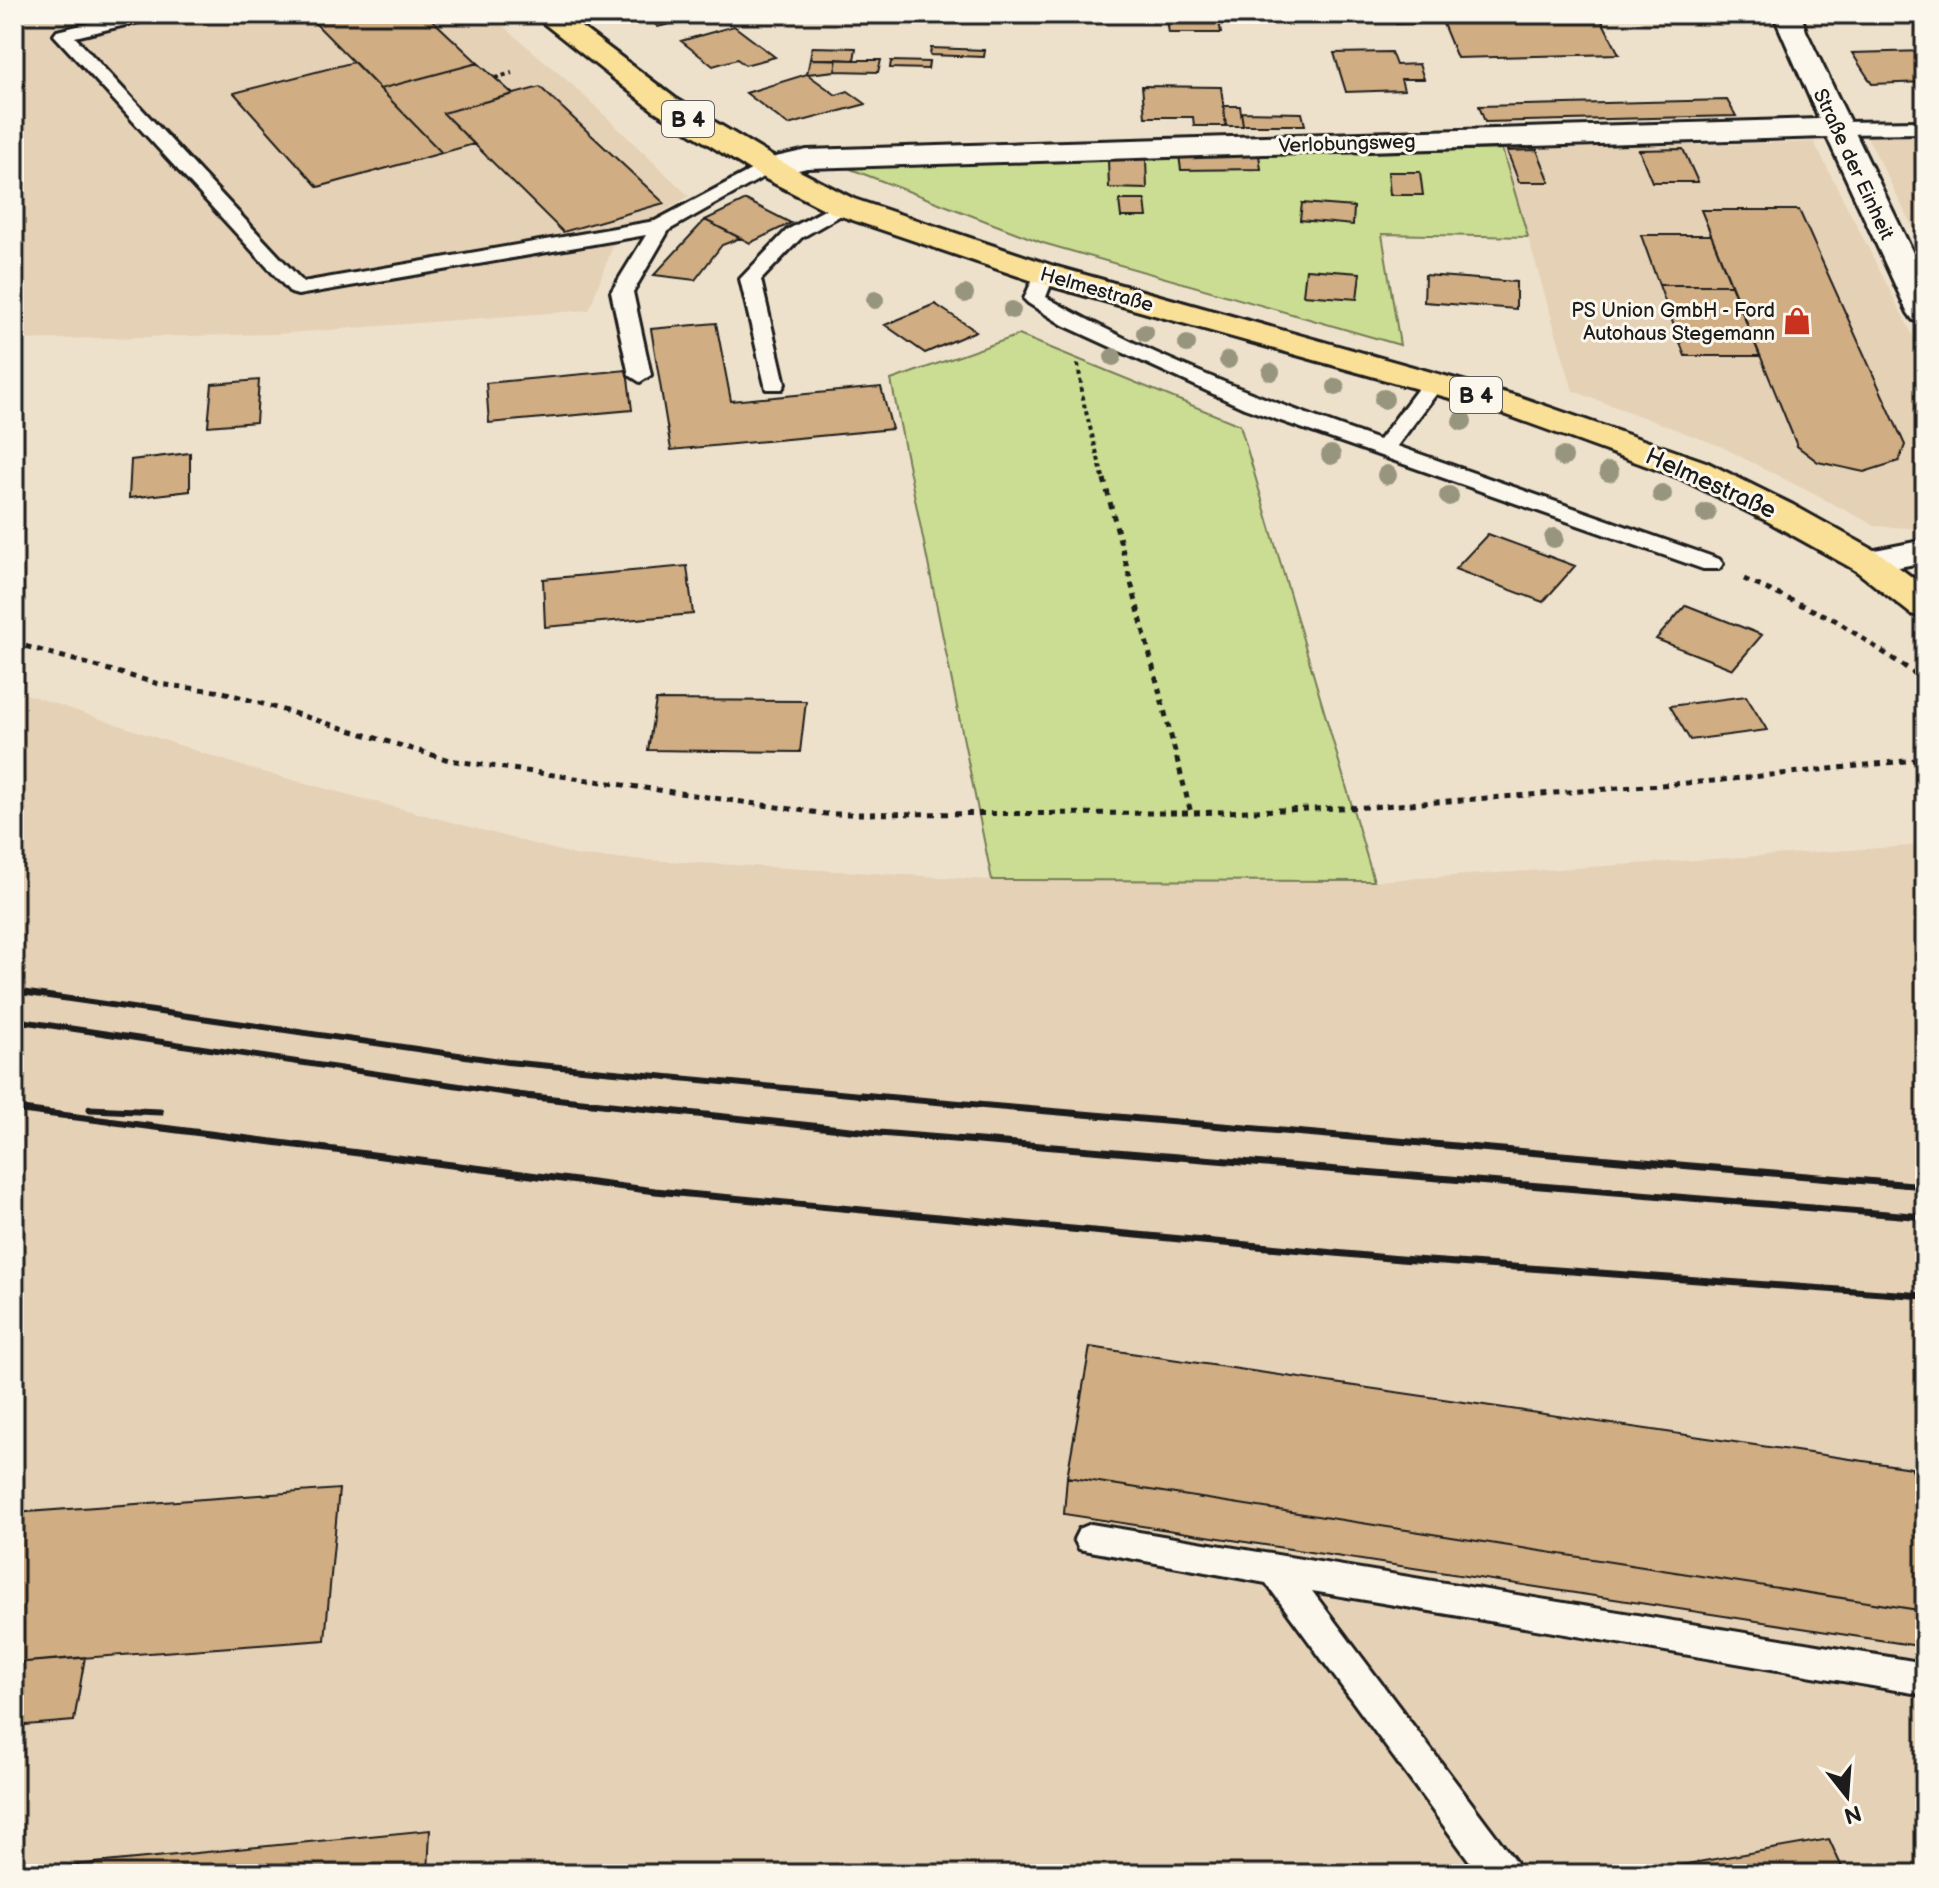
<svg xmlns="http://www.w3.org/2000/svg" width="1939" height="1888" font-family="'Balsamiq Sans',sans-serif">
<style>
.built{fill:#e5d1b6}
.green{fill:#cbdd92;stroke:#747c57;stroke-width:2}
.building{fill:#d0ad82;stroke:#1c1c1c;stroke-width:2}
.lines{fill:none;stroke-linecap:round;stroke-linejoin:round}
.service-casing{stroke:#1c1c1c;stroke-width:6}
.minor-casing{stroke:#1c1c1c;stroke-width:6}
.primary-casing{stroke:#1c1c1c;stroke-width:6}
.path-far1{stroke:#1c1c1c;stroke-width:4;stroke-dasharray:4 4;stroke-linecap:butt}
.path{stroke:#1c1c1c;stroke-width:5;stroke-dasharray:6 6;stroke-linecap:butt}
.service{fill:#fbf7ec;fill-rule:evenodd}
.minor{fill:#fbf7ec;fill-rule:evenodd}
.primary{fill:#fadf96;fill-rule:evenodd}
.rail-far1{stroke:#1c1c1c;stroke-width:6}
.rail{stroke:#1c1c1c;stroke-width:7}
.tree{fill:#98957e}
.labels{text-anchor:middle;stroke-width:6;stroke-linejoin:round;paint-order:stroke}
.far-street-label{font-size:20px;fill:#1c1c1c;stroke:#fbf7ec}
.far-poi-label{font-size:20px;fill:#1c1c1c;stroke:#fbf7ec;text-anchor:end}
.shield{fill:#fbf7ec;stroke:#5f5e5a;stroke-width:2}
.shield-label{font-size:22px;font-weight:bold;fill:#1c1c1c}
.street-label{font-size:24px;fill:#1c1c1c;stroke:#fbf7ec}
</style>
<rect width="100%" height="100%" fill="#eee1cc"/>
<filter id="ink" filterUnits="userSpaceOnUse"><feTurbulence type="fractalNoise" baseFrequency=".0125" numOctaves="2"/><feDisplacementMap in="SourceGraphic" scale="16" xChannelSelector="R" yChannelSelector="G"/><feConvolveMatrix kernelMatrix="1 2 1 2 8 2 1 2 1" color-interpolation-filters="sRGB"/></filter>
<g filter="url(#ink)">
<!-- built -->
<path class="built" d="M19,14H489L576,88L689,196L614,243L589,310L276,334L14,340V43Z
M1925,135V252L1867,136Z
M1814,142L1925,359V529L1876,526L1720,446L1573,391L1502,149Z
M14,690L248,768L579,856L992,880L1374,881L1925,845V1874H14Z"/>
<!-- green -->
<path class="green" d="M1502,149L1528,237L1382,234L1400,345L1043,243L848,168L1029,160Z
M1019,335L1240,425L1374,881L992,880L891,380Z"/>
<!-- building -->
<path class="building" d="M306,14H426L478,63L380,89Z
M644,14H710L658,27Z
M1166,14H1218L1221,33H1169Z
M1392,14H1423L1426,23L1396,24Z
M1599,15L1619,54L1457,58L1441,19Z
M734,26L775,57L745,65L737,59L713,66L681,41Z
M812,47L856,48L854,60L810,59Z
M931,48L985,50L984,57L930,55Z
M1925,51V82L1872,84L1852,53Z
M1391,52L1396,65L1419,64L1424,79H1401L1404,90L1346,92L1334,53Z
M810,59H837L835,71L807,74Z
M837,59L854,60H881L878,72L835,71Z
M891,61L929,62L928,69L890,68Z
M354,62L442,153L318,187L234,93Z
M478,63L513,94L443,113L474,144L442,153L380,89Z
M807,74L836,95L848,91L866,104L788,125L746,93Z
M1142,86L1221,87L1226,126H1194L1193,117H1145Z
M540,87L664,203L563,232L443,113Z
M1727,100L1736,116L1485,122L1479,106Z
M1224,106H1240L1243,126H1226Z
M1241,112L1302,113L1305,125H1243Z
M1683,149L1698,182H1652L1639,150Z
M1537,150L1550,182H1519L1507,151Z
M1179,155H1259L1261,169L1181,170Z
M1108,159H1146L1147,189L1109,188Z
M1388,172H1420L1423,195H1390Z
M746,200L791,223L750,243L705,220Z
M1119,200H1145L1147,217H1121Z
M1302,203L1354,207L1353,225L1300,220Z
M1701,210H1799L1905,445L1899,461L1864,472L1818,462L1797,446Z
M705,220L740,238L722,245L695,280L654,275Z
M1641,235H1711L1731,285H1659Z
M1306,269L1360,273L1357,299L1303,295Z
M1425,275L1516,282V309L1424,302Z
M1659,285H1731L1760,356H1685Z
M935,304L976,331L925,353L885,325Z
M716,323L731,401L881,387L892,429L671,450L651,329Z
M627,370L632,410L489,423L486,383Z
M259,380L256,422L208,426L212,384Z
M190,453V491L129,498L131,460Z
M1488,534L1575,566L1543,602L1455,569Z
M687,566L693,614L545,627L543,579Z
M1686,605L1762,635L1733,669L1656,639Z
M1746,696L1767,730L1690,740L1670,706Z
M656,700L806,701L800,752L648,750Z
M1090,1347L1911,1468L1925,1495V1611L1067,1477Z
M1911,1468L1925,1470V1495Z
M1067,1477L1925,1611V1647L1064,1514Z
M339,1489L325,1640L14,1663V1513Z
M85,1657L74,1721L14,1726V1663Z
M430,1830L428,1874H14V1871Z
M1829,1839L1845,1874H1630Z"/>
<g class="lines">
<defs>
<path id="service" d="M127,14H158L155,18L75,37L303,282L655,221L762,164H776L779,168L669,230L633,292L651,375L640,382L629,375L611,292L646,235L298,295L291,293L54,35L57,31Z
M1925,121V133L1837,134L1827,128L1837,122Z
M843,200L853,206L850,210L801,238L761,280L785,384L782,389H766L740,279L787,230Z
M1045,268L1055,274L1046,297C1151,357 1265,400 1379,440L1425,379H1441L1444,384L1397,446L1719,559L1723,564L1719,569H1703L1244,408L1063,325L1028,303L1024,299L1035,274Z
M1091,1524L1925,1663V1695L1312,1591L1515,1861L1521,1874H1479L1266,1583L1079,1549L1074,1539L1079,1529Z"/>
<path id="minor" d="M1773,14H1801L1806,31L1925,278V323L1913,320L1908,313L1827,137L807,168L769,177L758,175L753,168L758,161L807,150L1819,119Z
M1925,540V562L1868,573L1855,570L1849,562L1855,554Z"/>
<path id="primary" d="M532,14H564L675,98L780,161L854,199L1057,267L1520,397L1706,462L1793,505L1881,554L1925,587V618L1911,614L1855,570L1767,521L1680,478L1496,411L1033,281L832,213L758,175L653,110Z"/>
</defs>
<!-- service casing -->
<use href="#service" class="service-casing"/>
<!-- minor casing -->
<use href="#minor" class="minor-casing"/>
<!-- primary casing -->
<use href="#primary" class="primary-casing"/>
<!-- path-far1 -->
<path class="path-far1" d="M495,78L512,73
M1078,364L1084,404L1104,481"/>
<!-- path -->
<path class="path" d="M1104,479L1191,813
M1744,579L1835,620L1925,680
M14,643L159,684L223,692L449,760L826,814L1191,813L1370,807L1713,781L1925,759"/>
<!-- service -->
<use href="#service" class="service"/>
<!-- minor -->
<use href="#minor" class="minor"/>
<!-- primary -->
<use href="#primary" class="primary"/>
<!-- rail-far1 -->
<path class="rail-far1" d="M14,991L507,1062L882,1097
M14,1020L534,1097"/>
<!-- rail -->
<path class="rail" d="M515,1095L879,1133L1925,1217
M860,1095L1925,1186
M14,1109L655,1191L1400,1259L1925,1296
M90,1109L160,1112"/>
</g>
<!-- trees -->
<g class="tree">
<circle cx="965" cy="294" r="9"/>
<circle cx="875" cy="300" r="9"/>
<circle cx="1012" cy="310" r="9"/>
<circle cx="1145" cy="333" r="9"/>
<circle cx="1187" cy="344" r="9"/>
<circle cx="1113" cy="357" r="9"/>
<circle cx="1228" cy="360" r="9"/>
<circle cx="1271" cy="372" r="9"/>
<circle cx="1336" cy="387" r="9"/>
<circle cx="1384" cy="399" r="10"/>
<circle cx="1462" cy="421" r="10"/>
<circle cx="1331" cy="455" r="10"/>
<circle cx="1563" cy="457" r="10"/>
<circle cx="1609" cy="472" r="10"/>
<circle cx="1387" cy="475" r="10"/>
<circle cx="1662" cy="494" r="10"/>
<circle cx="1449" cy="496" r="10"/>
<circle cx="1706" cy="513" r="10"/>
<circle cx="1554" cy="538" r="10"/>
</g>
</g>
<!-- icons -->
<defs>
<symbol id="shop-bare" viewBox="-9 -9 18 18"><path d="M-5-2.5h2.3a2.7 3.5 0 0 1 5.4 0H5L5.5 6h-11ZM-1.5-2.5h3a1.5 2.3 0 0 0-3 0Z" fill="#c8321e" stroke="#fbf7ec" stroke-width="2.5" paint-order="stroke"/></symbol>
</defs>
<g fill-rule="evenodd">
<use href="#shop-bare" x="1777" y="301" width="40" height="40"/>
</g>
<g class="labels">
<!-- far-street labels -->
<g class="far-street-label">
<text transform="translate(1347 143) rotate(-2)" y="7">Verlobungsweg</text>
<text transform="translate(1854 164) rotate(65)" y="7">Straße der Einheit</text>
<text transform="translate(1097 289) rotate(16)" y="7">Helmestraße</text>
</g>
<!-- far-poi labels -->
<g class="far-poi-label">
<text x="1775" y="317">PS Union GmbH - Ford<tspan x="1775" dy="23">Autohaus Stegemann</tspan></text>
</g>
<!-- shield labels -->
<g class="shield">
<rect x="662" y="101" width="52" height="36" rx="6"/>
<rect x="1450" y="377" width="52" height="36" rx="6"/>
</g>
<g class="shield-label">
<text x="688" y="127">B 4</text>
<text x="1476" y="403">B 4</text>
</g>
<!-- street labels -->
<g class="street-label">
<text transform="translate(1711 483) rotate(24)" y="8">Helmestraße</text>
</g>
</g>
<!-- margin -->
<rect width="1939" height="1888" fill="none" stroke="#fbf7ec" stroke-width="48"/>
<rect x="24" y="24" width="1891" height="1840" fill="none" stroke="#1c1c1c" stroke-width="3" filter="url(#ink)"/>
<!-- north arrow -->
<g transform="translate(1847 1796) rotate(163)" stroke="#fbf7ec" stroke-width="6" paint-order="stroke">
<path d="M0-6L14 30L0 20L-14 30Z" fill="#1c1c1c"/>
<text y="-12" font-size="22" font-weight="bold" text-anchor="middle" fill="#1c1c1c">N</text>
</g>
</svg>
